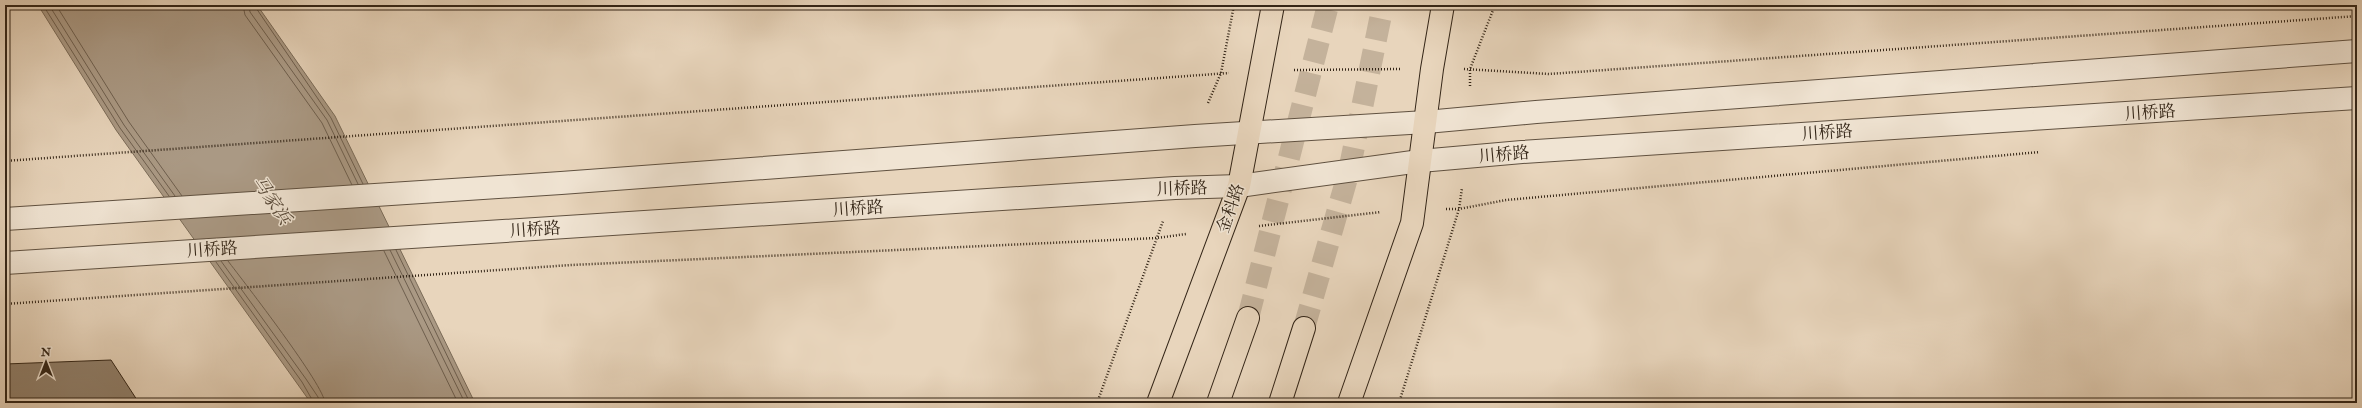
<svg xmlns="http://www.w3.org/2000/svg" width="2362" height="408" font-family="'IM FELL Double Pica','Noto Serif SC',serif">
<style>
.water{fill:#aa9984;stroke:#7a6b58}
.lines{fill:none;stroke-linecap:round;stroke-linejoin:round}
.shore{stroke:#6e5f4e;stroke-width:1}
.building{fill:#91816d;stroke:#332517}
.primary-tunnel{stroke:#c4b29b;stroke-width:22;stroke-dasharray:22 11;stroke-linecap:butt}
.tertiary-casing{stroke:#605140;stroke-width:24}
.primary-casing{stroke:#332517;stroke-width:24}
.path{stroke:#332517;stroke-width:2.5;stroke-dasharray:1 2;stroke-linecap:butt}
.tertiary{stroke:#f0e4d3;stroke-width:22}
.primary{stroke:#e8d5bc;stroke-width:22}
.labels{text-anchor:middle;stroke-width:3;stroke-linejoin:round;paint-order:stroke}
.street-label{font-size:17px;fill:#332517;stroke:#f0e4d3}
.water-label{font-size:18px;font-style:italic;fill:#574838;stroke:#f0e4d3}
</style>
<rect width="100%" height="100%" fill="#e8d5bc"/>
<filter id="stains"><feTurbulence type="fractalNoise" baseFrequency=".005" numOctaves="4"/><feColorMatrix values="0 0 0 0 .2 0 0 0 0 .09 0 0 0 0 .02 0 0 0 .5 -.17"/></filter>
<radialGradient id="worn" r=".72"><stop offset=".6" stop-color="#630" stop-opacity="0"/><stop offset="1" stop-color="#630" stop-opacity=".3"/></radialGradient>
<!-- water -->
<path class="water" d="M38,5H257L335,116L475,403H311L116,130Z"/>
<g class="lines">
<!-- shore -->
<path class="shore" d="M43,5L120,128L169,196
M49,5L124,125L175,196
M56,5L129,122L182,196
M243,5L245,15L322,123L352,185
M249,5L250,12L327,120L358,184
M254,5L331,118L363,184
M390,250L465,403
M396,250L470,403
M384,251L458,403
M221,261L306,379L318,397L319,403
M228,261C244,282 325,386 325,403
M216,262L302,382L314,403"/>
</g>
<!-- building -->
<path class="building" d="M111,360L139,403H5V364Z"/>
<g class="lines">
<!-- primary-tunnel -->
<path class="primary-tunnel" d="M1248,318L1328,5
M1304,328L1349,171L1383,5"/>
<defs>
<path id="tertiary" d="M5,219L561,183L1195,136L1426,122L1536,112L2357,51
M5,263L1175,188L1239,186L1420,161L1522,152L2357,98"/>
<path id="primary" d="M1158,403L1239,186L1273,5
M1218,403L1248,318
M1280,403L1304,328
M1349,403L1412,223L1432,69L1443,5"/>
</defs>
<!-- tertiary casing -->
<use href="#tertiary" class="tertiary-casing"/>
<!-- primary casing -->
<use href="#primary" class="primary-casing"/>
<!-- path -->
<path class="path" d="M1464,69L1549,74L2357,16
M1294,70L1401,69
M1470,86V69L1495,5
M1208,103L1221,73L1234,5
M5,161L1229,73
M1446,209H1459L1506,200L2040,152
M1259,226L1381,212
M5,304L571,265L1157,238L1186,234
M1097,403L1163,221
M1399,403L1459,209L1462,188"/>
<!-- tertiary -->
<use href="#tertiary" class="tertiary"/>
<!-- primary -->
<use href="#primary" class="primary"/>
</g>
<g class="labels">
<!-- street labels -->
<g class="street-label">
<text transform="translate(2150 112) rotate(-4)" y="6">川桥路</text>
<text transform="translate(1827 132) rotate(-4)" y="6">川桥路</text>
<text transform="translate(1504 154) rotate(-5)" y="6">川桥路</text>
<text transform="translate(1182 188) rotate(-2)" y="6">川桥路</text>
<text transform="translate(858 208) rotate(-4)" y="6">川桥路</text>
<text transform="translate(1230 208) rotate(-71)" y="6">金科路</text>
<text transform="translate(535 229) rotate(-4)" y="6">川桥路</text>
<text transform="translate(212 249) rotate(-4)" y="6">川桥路</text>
</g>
<!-- water labels -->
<g class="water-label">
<text transform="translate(272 200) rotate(56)" y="6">马家浜</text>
</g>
</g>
<!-- margin -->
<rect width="2362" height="408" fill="none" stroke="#e8d5bc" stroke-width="20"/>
<rect x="6" y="6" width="2350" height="396" fill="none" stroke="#332517" stroke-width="2"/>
<rect x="10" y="10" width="2342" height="388" fill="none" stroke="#332517"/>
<!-- north arrow -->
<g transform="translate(46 362)" stroke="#f0e4d3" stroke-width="3" paint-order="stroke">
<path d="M0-3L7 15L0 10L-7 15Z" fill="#332517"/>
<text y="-6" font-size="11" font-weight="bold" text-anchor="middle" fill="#332517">N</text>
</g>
<rect width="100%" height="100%" filter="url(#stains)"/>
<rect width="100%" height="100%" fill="url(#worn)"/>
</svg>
